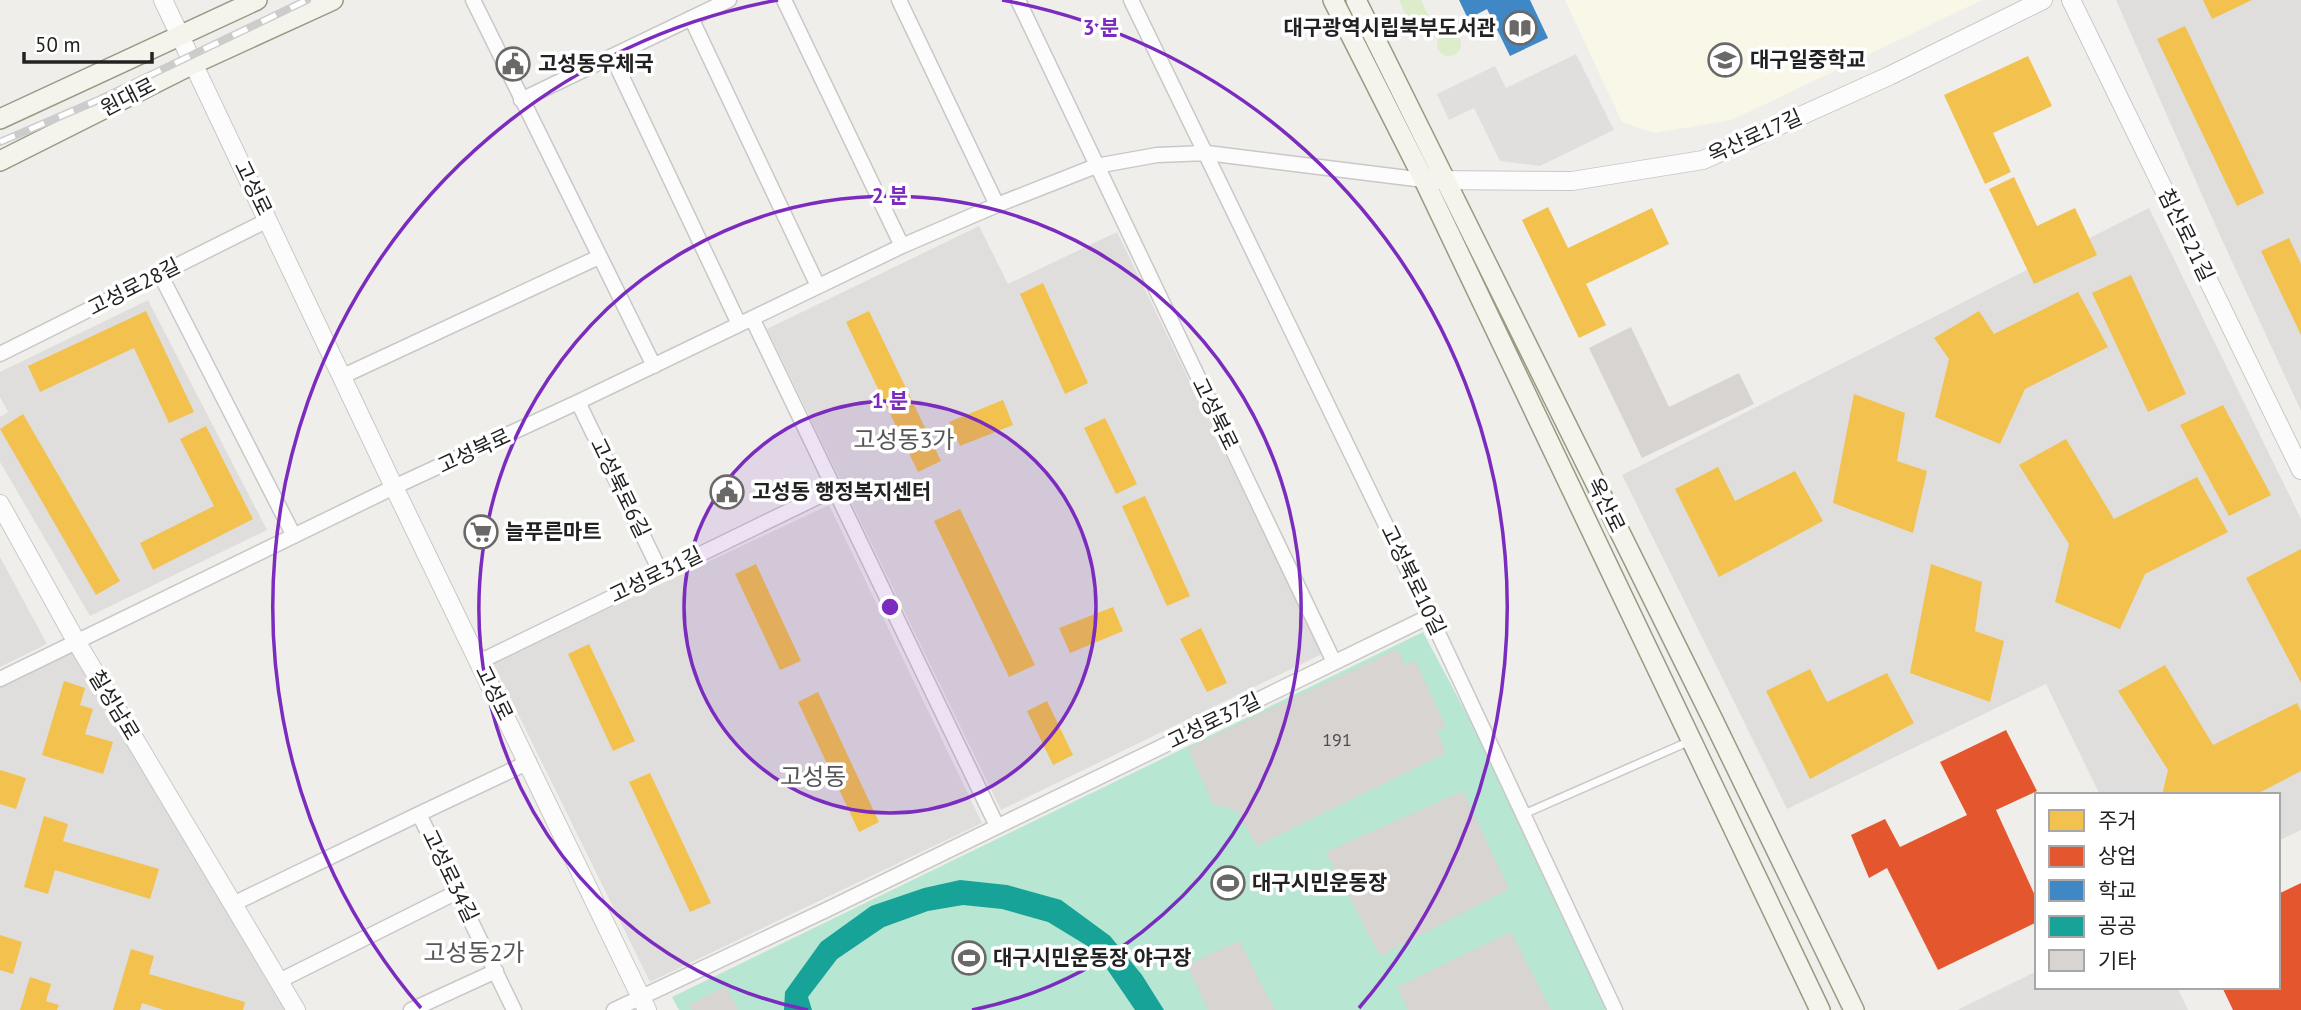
<svg xmlns="http://www.w3.org/2000/svg" width="2301" height="1010" font-family="'PT Sans','Noto Sans KR',sans-serif">
<style>
.residential{fill:#dfdedc}
.education{fill:#f8f7e8}
.grass{fill:#ddeccb}
.pitch{fill:#b7e6d2}
.parking{fill:#e0dfde}
.homes{fill:#f2c14e}
.shops{fill:#e4572e}
.schools{fill:#3f88c5}
.public{fill:#17a398}
.building{fill:#d7d4d2}
.lines{fill:none;stroke-linecap:round;stroke-linejoin:round}
.service-casing{stroke:#c9c8c7;stroke-width:10}
.minor-casing{stroke:#c9c8c7;stroke-width:17}
.tertiary-casing{stroke:#c9c8c7;stroke-width:20}
.secondary-casing{stroke:#999a82;stroke-width:22}
.service{stroke:#fdfcfc;stroke-width:7}
.minor{stroke:#fdfcfc;stroke-width:14}
.tertiary{stroke:#fdfcfc;stroke-width:18}
.secondary{stroke:#f4f4ed;stroke-width:19}
.rail-casing{stroke:#ccc;stroke-width:8}
.rail{stroke:#fff;stroke-width:5;stroke-dasharray:16;stroke-linecap:butt}
.ring{fill:none;stroke:#7b2cbf;stroke-width:3.5}
.labels{text-anchor:middle;stroke-width:7;stroke-linejoin:round;paint-order:stroke}
.number-label{font-size:18px;fill:#4f4e4e}
.poi-label{font-size:21px;font-weight:bold;fill:#222;stroke:#fff;text-anchor:start}
.street-label{font-size:21px;fill:#222;stroke:#fff}
.quarter-label{font-size:24px;fill:#555;stroke:#fff}
.centre{fill:#7b2cbf;stroke:#fff;stroke-width:3.5}
.ring-label{font-size:21px;text-anchor:middle;font-weight:bold;fill:#7b2cbf;stroke:#fff;stroke-width:7;stroke-linejoin:round;paint-order:stroke}
</style>
<rect width="100%" height="100%" fill="#f0eeeb"/>
<!-- residential -->
<path class="residential" d="M2116,0H2301V411L2218,231Z
M2149,208L2301,519V830L2278,841V795H2100L2046,684L1787,809L1622,475Z
M979,226L1008,284L1117,232L1322,654L1001,810L767,329Z
M148,300L267,530L90,616L0,462V417L8,412L0,397V372Z
M829,505L982,823L650,982L493,663Z
M0,557L47,644L0,667Z
M76,641L296,1010H0V679Z"/>
<!-- education -->
<path class="education" d="M1565,0H1982L1732,120L1654,133L1622,122Z"/>
<!-- grass -->
<path class="grass" d="M1399,0H1421L1430,19L1417,38Z
M1437 44a12 12 0 1 1 24 0a12 12 0 1 1-24 0Z"/>
<!-- pitch -->
<path class="pitch" d="M1423,632L1496,769L1610,1010H679L672,997Z"/>
<!-- parking -->
<path class="parking" d="M1576,54L1614,130L1540,166L1500,161L1474,108L1449,120L1437,94L1495,66L1506,88Z
M2037,971V987H2177L2188,1010H1957Z"/>
<!-- homes -->
<path class="homes" d="M2203,0H2252L2212,19Z
M2185,26L2264,193L2237,206L2157,39Z
M2028,56L2052,106L1993,133L2011,172L1985,184L1944,95Z
M2014,177L2037,226L2075,208L2097,255L2034,284L1989,189Z
M1548,207L1568,248L1652,208L1669,244L1586,284L1606,325L1579,338L1522,220Z
M2289,238L2301,264V335L2261,251Z
M2131,275L2186,394L2148,412L2092,293Z
M1043,283L1088,383L1065,394L1020,294Z
M2078,292L2108,347L2025,389L2000,444L1935,417L1949,359L1934,338L1979,311L1994,334Z
M146,311L194,412L169,423L134,348L40,392L28,366Z
M869,311L941,461L918,472L846,322Z
M1854,394L1905,413L1897,461L1927,471L1913,533L1833,503Z
M1003,400L1013,425L960,446L949,422Z
M2223,405L2271,495L2229,516L2180,425Z
M23,414L120,581L96,595L0,429Z
M1105,418L1137,484L1116,494L1084,428Z
M206,426L253,519L153,570L140,543L214,506L180,439Z
M2066,439L2114,519L2197,477L2228,532L2145,574L2120,629L2055,602L2069,544L2019,465Z
M1718,467L1735,501L1795,471L1823,521L1719,577L1675,489Z
M1145,496L1190,596L1167,606L1122,506Z
M960,509L1035,665L1009,677L934,521Z
M2301,549V683L2246,578Z
M756,564L801,661L780,670L735,574Z
M1931,564L1982,582L1975,631L2004,641L1990,702L1910,673Z
M1113,607L1123,631L1070,653L1059,628Z
M1201,628L1227,683L1207,692L1180,639Z
M589,644L635,741L613,751L568,654Z
M2165,665L2213,745L2297,703L2301,711V771L2255,795H2162L2168,770L2118,691Z
M1810,669L1827,702L1887,673L1914,723L1810,779L1766,691Z
M64,681L85,688L80,705L93,709L85,734L113,742L103,774L42,755Z
M818,692L879,822L859,832L798,702Z
M1047,701L1073,755L1053,765L1027,711Z
M0,770L26,778L16,809L0,804Z
M650,773L711,903L690,912L629,782Z
M44,816L68,824L63,841L159,869L150,899L55,870L48,894L24,887Z
M0,935L22,942L13,974L0,970Z
M131,949L154,956L149,974L245,1002L243,1010H164L142,1003L140,1010H113Z
M30,977L51,984L46,1001L59,1005L57,1010H20Z"/>
<!-- shops -->
<path class="shops" d="M2006,730L2037,791L1996,810L2037,900V922L1938,970L1887,868L1869,878L1851,835L1885,819L1900,847L1967,815L1940,762Z
M2301,883V1010H2233L2222,987H2278V894Z"/>
<!-- schools -->
<path class="schools" d="M1459,0H1530L1548,38L1510,56L1487,9L1468,19Z"/>
<!-- public -->
<path class="public" d="M960,880L1007,885L1061,900L1110,936L1142,975L1164,1010H1135L1094,950L1048,922L1002,909L963,905L928,911L884,927L837,959L808,997L812,1010H784L785,992L821,942L871,906L924,888Z"/>
<!-- building -->
<path class="building" d="M1631,327L1669,407L1739,373L1754,404L1642,458L1589,348Z
M1397,649L1406,665L1415,660L1446,727L1437,731L1446,753L1257,846L1236,810L1213,804L1188,748Z
M1463,791L1509,889L1380,956L1326,852Z
M1511,932L1551,1010H1408L1397,987Z
M1239,941L1275,1010H1208L1187,965Z
M726,986L738,1010H691L689,1005Z"/>
<g class="lines">
<defs>
<path id="service" d="M1524,814L1690,741"/>
<path id="minor" d="M473,0L654,366
M784,0L902,246
M899,0L997,205
M1018,0L1334,662
M1131,0L1430,616L1615,1010
M691,18L818,286
M612,56L739,324
M521,100L729,0
M160,274L294,536
M752,318L997,826
M0,354L268,220
M341,377L599,257
M578,402L661,573
M479,662L834,489
M0,679L394,487L578,402L902,246L997,205L1096,166L1157,155L1207,153L1424,180
M233,904L419,814
M279,981L457,892
M411,1010L496,971
M514,1010L419,814L529,762
M614,1010L824,911L1430,616"/>
<path id="tertiary" d="M163,0L394,487L647,1010
M2071,0L2301,470
M1433,180L1572,181L1703,160L1889,76L2043,0
M0,504L76,641L296,1010"/>
<path id="secondary" d="M1333,0L1424,180L1820,1010
M1356,0L1714,722L1854,1010
M0,119L257,0
M0,161L193,64L333,0"/>
</defs>
<!-- service casing -->
<use href="#service" class="service-casing"/>
<!-- minor casing -->
<use href="#minor" class="minor-casing"/>
<!-- tertiary casing -->
<use href="#tertiary" class="tertiary-casing"/>
<!-- secondary casing -->
<use href="#secondary" class="secondary-casing"/>
<!-- service -->
<use href="#service" class="service"/>
<!-- minor -->
<use href="#minor" class="minor"/>
<!-- tertiary -->
<use href="#tertiary" class="tertiary"/>
<!-- secondary -->
<use href="#secondary" class="secondary"/>
<defs>
<path id="rail" d="M0,142L96,101L307,0"/>
</defs>
<!-- rail casing -->
<use href="#rail" class="rail-casing"/>
<!-- rail -->
<use href="#rail" class="rail"/>
</g>
<!-- distance rings -->
<circle cx="890" cy="607" r="206" fill="#7b2cbf" fill-opacity=".12"/>
<g class="ring">
<circle cx="890" cy="607" r="206"/>
<path d="M808 1010A411 411 0 1 1 972 1010"/>
<path d="M421 1008A617 617 0 0 1 778 0M1002 0A617 617 0 0 1 1359 1008"/>
</g>
<!-- icons -->
<defs>
<symbol id="library-ring" viewBox="-11 -11 22 22"><circle r="9.5" fill="#fff" stroke="#6a6968" stroke-width="1.5"/><path d="M-6-4Q-3-5.5-.7-3.5V5Q-3 3-6 4ZM6-4Q3-5.5 .7-3.5V5Q3 3 6 4Z" fill="#6a6968"/></symbol>
<symbol id="school-ring" viewBox="-11 -11 22 22"><circle r="9.5" fill="#fff" stroke="#6a6968" stroke-width="1.5"/><path d="M0-5L7-2L0 1L-7-2ZM-4 1L0 2.5L4 1V4Q0 6-4 4Z" fill="#6a6968"/></symbol>
<symbol id="civic-ring" viewBox="-11 -11 22 22"><circle r="9.5" fill="#fff" stroke="#6a6968" stroke-width="1.5"/><path d="M-.6-6.5H3V-4.5H.6V-3L4-1V1h2V6H-6V1h2V-1L-.6-3ZM-1.2 2.5V6h2.4V2.5Z" fill="#6a6968"/></symbol>
<symbol id="supermarket-ring" viewBox="-11 -11 22 22"><circle r="9.5" fill="#fff" stroke="#6a6968" stroke-width="1.5"/><path d="M-6-5.5h2.5l.6 2H6L4.5 2H-2.5L-4.4-4H-6ZM-1.5 3.2a1.3 1.3 0 1 0 .1 0ZM3 3.2a1.3 1.3 0 1 0 .1 0Z" fill="#6a6968"/></symbol>
<symbol id="stadium-ring" viewBox="-11 -11 22 22"><circle r="9.5" fill="#fff" stroke="#6a6968" stroke-width="1.5"/><path d="M0-5a6.5 5 0 1 0 0 10a6.5 5 0 1 0 0-10ZM-3.5-1.8h7v3.6h-7Z" fill="#6a6968"/></symbol>
</defs>
<g fill-rule="evenodd">
<use href="#library-ring" x="1501" y="9" width="38" height="38"/>
<use href="#school-ring" x="1706" y="41" width="38" height="38"/>
<use href="#civic-ring" x="494" y="45" width="38" height="38"/>
<use href="#civic-ring" x="708" y="473" width="38" height="38"/>
<use href="#supermarket-ring" x="462" y="513" width="38" height="38"/>
<use href="#stadium-ring" x="1209" y="864" width="38" height="38"/>
<use href="#stadium-ring" x="950" y="939" width="38" height="38"/>
</g>
<g class="labels">
<!-- number labels -->
<g class="number-label">
<text x="1337" y="746">191</text>
</g>
<!-- poi labels -->
<g class="poi-label">
<text x="1496" y="35" text-anchor="end">대구광역시립북부도서관</text>
<text x="1750" y="67">대구일중학교</text>
<text x="538" y="71">고성동우체국</text>
<text x="752" y="499">고성동 행정복지센터</text>
<text x="505" y="539">늘푸른마트</text>
<text x="1252" y="890">대구시민운동장</text>
<text x="993" y="965">대구시민운동장 야구장</text>
</g>
<!-- street labels -->
<g class="street-label">
<text transform="translate(128 97) rotate(-27)" y="7">원대로</text>
<text transform="translate(1755 136) rotate(-24)" y="7">옥산로17길</text>
<text transform="translate(253 188) rotate(64)" y="7">고성로</text>
<text transform="translate(2186 235) rotate(64)" y="7">침산로21길</text>
<text transform="translate(134 287) rotate(-27)" y="7">고성로28길</text>
<text transform="translate(1215 414) rotate(64)" y="7">고성북로</text>
<text transform="translate(474 451) rotate(-25)" y="7">고성북로</text>
<text transform="translate(620 488) rotate(64)" y="7">고성북로6길</text>
<text transform="translate(1606 505) rotate(64)" y="7">옥산로</text>
<text transform="translate(656 575) rotate(-26)" y="7">고성로31길</text>
<text transform="translate(1413 580) rotate(64)" y="7">고성북로10길</text>
<text transform="translate(494 693) rotate(64)" y="7">고성로</text>
<text transform="translate(114 705) rotate(59)" y="7">칠성남로</text>
<text transform="translate(1214 721) rotate(-26)" y="7">고성로37길</text>
<text transform="translate(450 876) rotate(64)" y="7">고성로34길</text>
</g>
<!-- quarter labels -->
<g class="quarter-label">
<text x="904" y="448">고성동3가</text>
<text x="813" y="785">고성동</text>
<text x="474" y="961">고성동2가</text>
</g>
</g>
<circle cx="890" cy="607" r="10" class="centre"/>
<g class="ring-label">
<text x="1101" y="35">3 분</text>
<text x="890" y="203">2 분</text>
<text x="890" y="408">1 분</text>
</g>
<!-- legend -->
<rect x="2035" y="793" width="245" height="196" fill="#ffffff" stroke="#a7a7a7" stroke-width="2"/>
<rect x="2049" y="810" width="35" height="21" fill="#f2c14e" stroke="#a7a7a7" stroke-width="2"/>
<text x="2098" y="828" font-size="21" fill="#222222">주거</text>
<rect x="2049" y="846" width="35" height="21" fill="#e4572e" stroke="#a7a7a7" stroke-width="2"/>
<text x="2098" y="863" font-size="21" fill="#222222">상업</text>
<rect x="2049" y="880" width="35" height="21" fill="#3f88c5" stroke="#a7a7a7" stroke-width="2"/>
<text x="2098" y="898" font-size="21" fill="#222222">학교</text>
<rect x="2049" y="916" width="35" height="21" fill="#17a398" stroke="#a7a7a7" stroke-width="2"/>
<text x="2098" y="933" font-size="21" fill="#222222">공공</text>
<rect x="2049" y="950" width="35" height="21" fill="#d7d4d2" stroke="#a7a7a7" stroke-width="2"/>
<text x="2098" y="968" font-size="21" fill="#222222">기타</text>
<!-- scale -->
<path d="M24 52v10h128v-10" fill="none" stroke="#222222" stroke-width="3.5"/>
<text x="35" y="52" font-size="21" fill="#222222" stroke="#ffffff" stroke-width="5" paint-order="stroke">50 m</text>
</svg>
